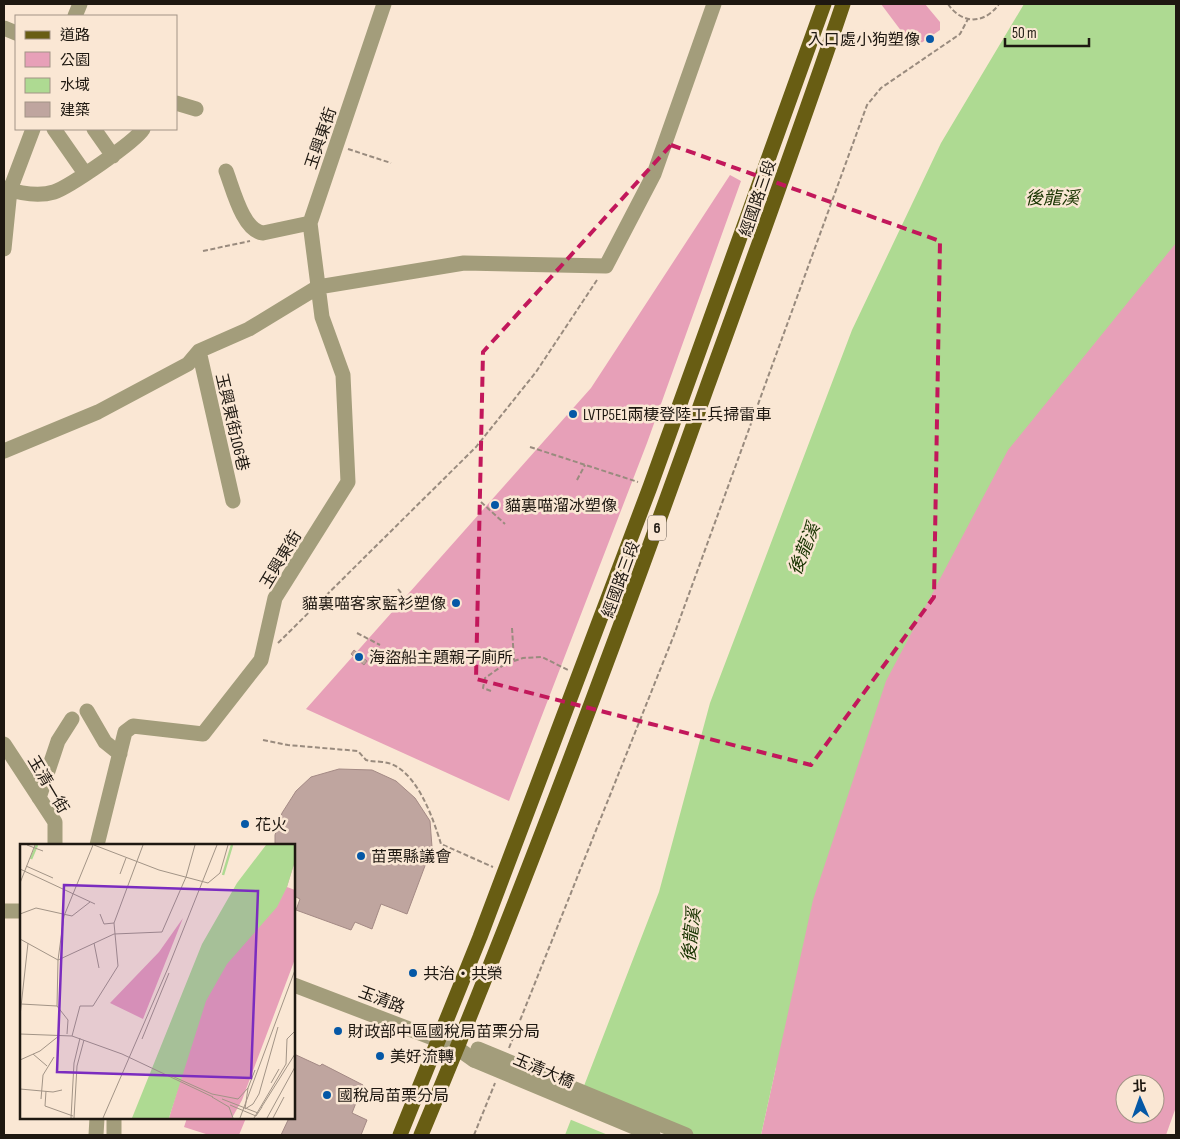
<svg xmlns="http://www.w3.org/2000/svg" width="1180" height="1139" font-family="'Sofia Sans Condensed','Noto Sans TC',sans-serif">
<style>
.green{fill:#e7a0b8;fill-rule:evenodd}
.water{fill:#aeda92}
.pier{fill:#fae7d4}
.building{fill:#bfa59f;stroke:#a48a85}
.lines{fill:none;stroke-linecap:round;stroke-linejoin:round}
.path{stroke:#998b7e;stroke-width:2;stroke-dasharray:5 2.5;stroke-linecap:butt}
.minor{stroke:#a39d7b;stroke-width:15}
.major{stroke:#685d13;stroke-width:15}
.minor-bridge{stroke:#a39d7b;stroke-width:15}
.marked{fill:none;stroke:#c2185b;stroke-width:4;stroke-dasharray:10 6;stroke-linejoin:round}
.poi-dot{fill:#0558a6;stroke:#fae7d4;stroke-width:2}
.labels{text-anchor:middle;stroke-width:5;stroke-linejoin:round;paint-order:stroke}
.shield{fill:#fae7d4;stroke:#60564c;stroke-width:1}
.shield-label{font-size:15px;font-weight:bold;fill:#1e1811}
.poi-label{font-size:16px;fill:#1e1811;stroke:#fae7d4;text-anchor:start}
.street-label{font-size:16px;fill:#1e1811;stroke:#fae7d4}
.water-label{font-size:18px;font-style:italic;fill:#193401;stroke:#fae7d4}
.inset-river{fill:none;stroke:#aeda92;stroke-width:2.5}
.inset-road{fill:none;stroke:#a29486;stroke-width:1}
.view{fill:#7b2cbf;fill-opacity:0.15;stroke:#7b2cbf;stroke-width:2.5}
.inset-edge{fill:none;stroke:#1e1811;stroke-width:2.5}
</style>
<rect width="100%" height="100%" fill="#fae7d4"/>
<!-- green -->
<path class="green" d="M881,4H925L940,22V30L914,48Z
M1176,4V1107L1166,1135H761L776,1067L780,747ZM1125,1084H1155V1114H1125Z
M730,175L741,181L647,443L509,801L306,709L591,388Z
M187,1118H246L239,1135H209L184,1127Z"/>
<!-- water -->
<path class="water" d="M1024,4H1176V243L1008,450L886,681L813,900L761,1135H565L659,892L710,703L852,330L941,143Z"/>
<!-- pier -->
<path class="pier" d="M581,1087L695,1135H608L569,1119Z"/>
<!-- building -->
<path class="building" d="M354,650L367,661L364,665L351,654Z
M339,769L372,770L396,781L415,798L430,821L432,847L407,914L381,904L372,929L355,922L351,930L296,910L300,899L294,896V845H275V835L282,813L296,791L311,777Z
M294,1054L320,1066L322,1064L363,1085L352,1113L367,1120L361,1135H281L289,1118H294Z"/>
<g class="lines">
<!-- path -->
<path class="path" d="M948,4C962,25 985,24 999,4
M348,149L391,163
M203,251L250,241
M530,447L638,482
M577,480L585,465
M481,502L505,524
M398,589L416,612
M512,628L514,660
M357,633L380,645
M278,643L476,447L536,372L597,280
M491,691L483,688L485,678L505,664L523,658L542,657L568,670
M263,740L288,745L358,751L366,760C372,762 376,761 382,762C415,764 433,818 441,844L493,867
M509,1048L674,635L867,105L881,88L960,34L968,19
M474,1135L495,1083"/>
<!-- minor -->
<path class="minor" d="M75,16L80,4
M4,28L16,33
M176,103L196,109
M54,129L84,172
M94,129L113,156
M226,171C233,189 243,231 263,233L310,223
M4,188C19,193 38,197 54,192C69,187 135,142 143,129
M4,249L10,190L33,129
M199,351L233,501
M4,451L98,412L188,364L199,351L249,329L318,287L464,263L606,266L654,174L714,4
M87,711L105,742L120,754
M4,744L55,822V845
M39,798L58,741L72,719
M97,845L125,732L133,726L203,734L261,660L275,598L348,482L343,375L322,317L310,223L384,4
M4,911H21
M294,985L438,1040L457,1048L474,1060
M96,1135L97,1118
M114,1135V1118"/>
<!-- major -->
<path class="major" d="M400,1135L480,937L650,487L824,4
M421,1135C524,889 617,639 707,387C753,260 800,132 843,4"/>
<!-- minor-bridge -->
<path class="minor-bridge" d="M478,1049L686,1135
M474,1060L653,1135"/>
</g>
<!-- marked area -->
<path class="marked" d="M671,145L940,241L934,597L811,765L476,679L483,352Z"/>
<!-- markers -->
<g class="poi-dot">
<circle cx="930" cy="39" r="5"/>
<circle cx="573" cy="414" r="5"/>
<circle cx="495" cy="505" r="5"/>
<circle cx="456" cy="603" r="5"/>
<circle cx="359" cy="657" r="5"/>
<circle cx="245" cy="824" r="5"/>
<circle cx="361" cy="856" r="5"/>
<circle cx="413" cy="973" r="5"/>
<circle cx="338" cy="1031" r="5"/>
<circle cx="380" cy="1056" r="5"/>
<circle cx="327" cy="1095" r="5"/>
</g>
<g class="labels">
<!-- shield labels -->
<rect class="shield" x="648" y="515.5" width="18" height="25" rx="4"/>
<g class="shield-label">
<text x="657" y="533">6</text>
</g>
<!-- poi labels -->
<g class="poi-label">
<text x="920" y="45" text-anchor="end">入口處小狗塑像</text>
<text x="583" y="420">LVTP5E1兩棲登陸工兵掃雷車</text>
<text x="505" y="511">貓裏喵溜冰塑像</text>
<text x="446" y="609" text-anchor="end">貓裏喵客家藍衫塑像</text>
<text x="369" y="663">海盜船主題親子廁所</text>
<text x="255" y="830">花火</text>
<text x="371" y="862">苗栗縣議會</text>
<text x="423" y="979">共治‧共榮</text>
<text x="348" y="1037">財政部中區國稅局苗栗分局</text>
<text x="390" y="1062">美好流轉</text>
<text x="337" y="1101">國稅局苗栗分局</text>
</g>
<!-- street labels -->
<g class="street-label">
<text transform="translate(320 138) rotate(-71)" y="6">玉興東街</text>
<text transform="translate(757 198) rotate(-71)" y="6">經國路三段</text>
<text transform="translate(233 422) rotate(77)" y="6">玉興東街106巷</text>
<text transform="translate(280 559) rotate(-59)" y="6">玉興東街</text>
<text transform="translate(620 579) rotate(-70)" y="6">經國路三段</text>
<text transform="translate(49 784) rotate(59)" y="6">玉清一街</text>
<text transform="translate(382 999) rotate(21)" y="6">玉清路</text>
<text transform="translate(544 1070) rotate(23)" y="6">玉清大橋</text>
</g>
<!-- water labels -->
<g class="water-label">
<text x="1052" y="204">後龍溪</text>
<text transform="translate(804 549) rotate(-68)" y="6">後龍溪</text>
<text transform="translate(691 935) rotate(-84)" y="6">後龍溪</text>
</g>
</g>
<!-- overview -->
<g transform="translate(20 844)">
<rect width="275" height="275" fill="#fae7d4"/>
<path d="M275,1V17L267,43L275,46V115L222,256L212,274H149L165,220L160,192ZM163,74L123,175L90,159L139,108Z" fill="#e7a0b8"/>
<path d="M246,1H275V17L267,43L257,63L207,120L186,157L149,274H112L182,100L217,39Z" fill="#aeda92"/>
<path class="inset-river" d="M11,15L17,1M203,31L212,1"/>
<path class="inset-road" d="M7,1L23,7M74,1L139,26L188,39L200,29L208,1M6,22L33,34M0,25L75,60M100,30L106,14M0,39L15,1M0,70L16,64L52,72L70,58M80,70L84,80L94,79M0,95L38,116L94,90L142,88L166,33L175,1M74,99L79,124M1,160L37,162M37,162L38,116L44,72L73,1M37,162L48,176L47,190M0,172L8,99M0,190L52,192L102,210L193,253M52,192L60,162H73L98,122L94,79L123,1M122,195L149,129M13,210L27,222M0,216L20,207L40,191M152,232L192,250M251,239L259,225M228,244L225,265L233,260L239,250L258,183M0,245L33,248L42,246M26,247L25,262L53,272M192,250L218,255L228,244L235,226M192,253L209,263L213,274M21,255L23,231L34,213M202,255L238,269M210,261L236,272L242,263M241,264L275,210M51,274L54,219L60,194M54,274L57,222L64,196M83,274L148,124L197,1M220,274L275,126M234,274L266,220L267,195L275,187M247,274L275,223M253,274L264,253"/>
<path class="view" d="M44,41L238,47L231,234L37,228Z"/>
<rect width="275" height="275" class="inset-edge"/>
</g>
<!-- border -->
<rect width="1180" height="1139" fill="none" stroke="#1e1811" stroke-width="10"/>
<!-- legend -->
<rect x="15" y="15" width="162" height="115" fill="#fae7d4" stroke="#a29486"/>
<rect x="25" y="31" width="25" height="8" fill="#685d13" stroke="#a29486"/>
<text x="60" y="40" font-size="15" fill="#1e1811">道路</text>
<rect x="25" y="52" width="25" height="15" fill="#e7a0b8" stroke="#a29486"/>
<text x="60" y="65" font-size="15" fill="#1e1811">公園</text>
<rect x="25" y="78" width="25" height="15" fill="#aeda92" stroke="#a29486"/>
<text x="60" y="90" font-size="15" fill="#1e1811">水域</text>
<rect x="25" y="102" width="25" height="15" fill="#bfa59f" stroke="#a29486"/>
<text x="60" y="115" font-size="15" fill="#1e1811">建築</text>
<!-- north arrow -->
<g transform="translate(1140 1099) rotate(358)"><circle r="24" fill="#fae7d4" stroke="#a29486"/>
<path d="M0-4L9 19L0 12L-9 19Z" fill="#0558a6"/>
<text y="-8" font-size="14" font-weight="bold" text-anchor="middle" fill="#1e1811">北</text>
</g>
<!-- scale -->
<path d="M1005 38v8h84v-8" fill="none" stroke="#1e1811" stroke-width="2.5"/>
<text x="1012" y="38" font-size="15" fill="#1e1811" stroke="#fae7d4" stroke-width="4" paint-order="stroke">50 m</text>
</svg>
